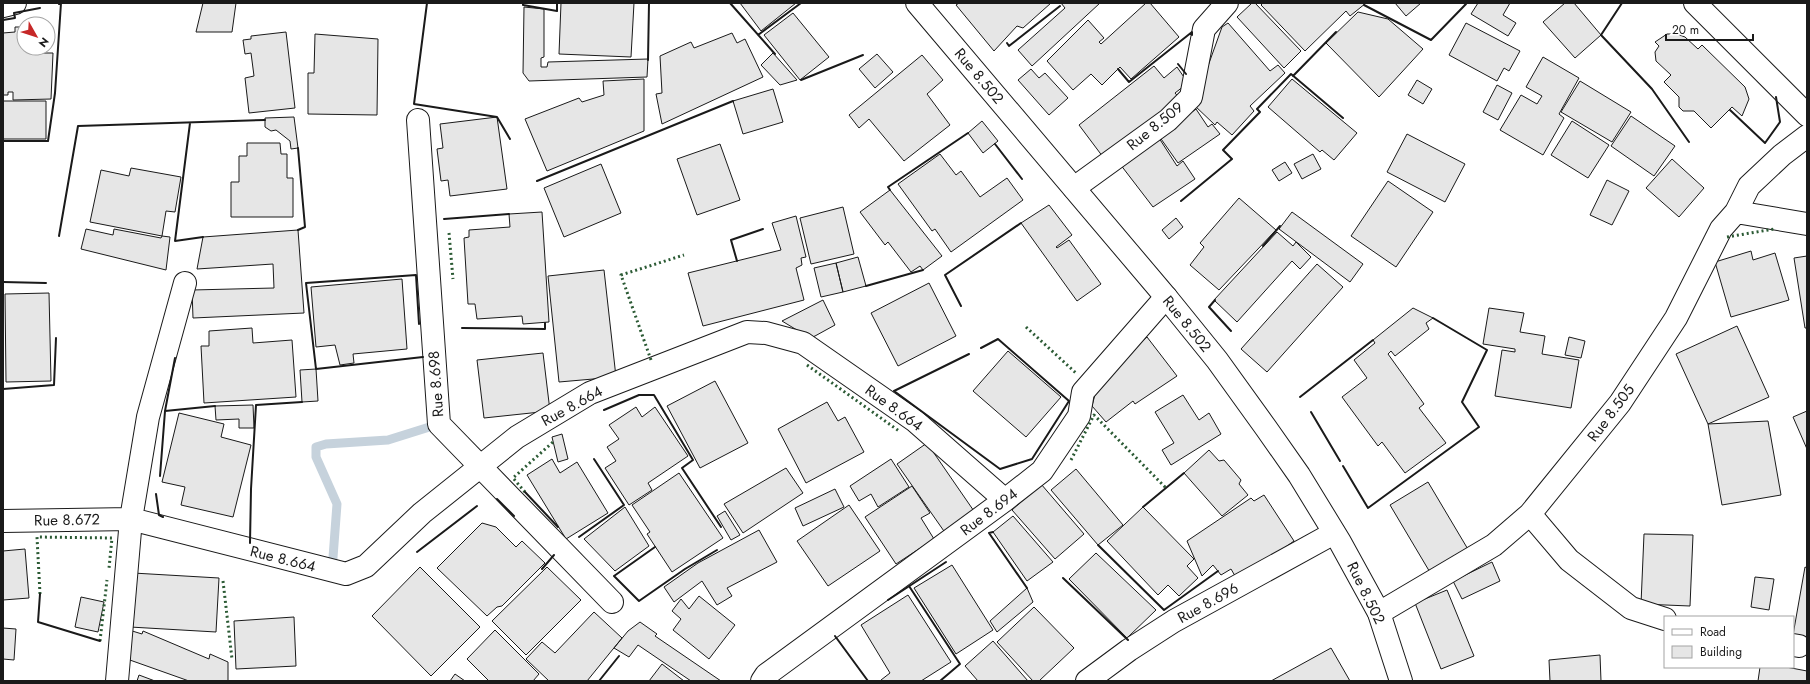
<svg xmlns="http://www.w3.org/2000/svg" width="1810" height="684" font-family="Jost,sans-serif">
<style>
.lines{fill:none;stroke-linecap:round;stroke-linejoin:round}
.stream{stroke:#c6d2dc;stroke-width:9}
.building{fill:#e6e6e6;stroke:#1a1a1a}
.minor-casing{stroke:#1a1a1a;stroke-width:24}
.secondary-casing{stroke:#1a1a1a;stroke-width:24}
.minor{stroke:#fff;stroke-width:22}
.secondary{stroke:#fff;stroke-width:22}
.hedge{stroke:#2b5a34;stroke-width:3;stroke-dasharray:2 3;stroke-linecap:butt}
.wall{stroke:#1a1a1a;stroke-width:2}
.labels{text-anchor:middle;stroke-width:3;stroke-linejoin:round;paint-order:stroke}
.street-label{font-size:15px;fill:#1a1a1a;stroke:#fff}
</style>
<rect width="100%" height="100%" fill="#fff"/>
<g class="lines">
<!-- stream -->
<path class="stream" d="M332,571L337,504L316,457V447L326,444L388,440L439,424"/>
</g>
<!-- building -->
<path class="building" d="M203,3H236L232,32H196Z
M561,3H634L631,57L559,54Z
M740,3H796L761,31Z
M959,3H1051L1023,28L1017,26L994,51L956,5Z
M1061,3H1100L1032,66L1018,50L1065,8Z
M1146,3H1150L1179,37L1131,79L1120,67L1102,85L1091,74L1073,90L1047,61L1088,20L1104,38L1099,42L1101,44Z
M1252,3H1255L1301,51L1284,68L1237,17Z
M1263,3H1366L1350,16L1346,11L1305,51L1261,5Z
M1395,3H1421L1406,16Z
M1478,3H1510L1503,15L1516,23L1508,36L1471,14Z
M1565,3H1574L1601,35L1575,58L1543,22Z
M524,7L544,9V57L541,58V67H547L548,62L648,59L647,77L529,81L523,73Z
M1358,12L1388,19L1423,49L1379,97L1326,43Z
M793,13L829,57L800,80L764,35Z
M1228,23L1270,71L1278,65L1285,73L1250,106L1254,111L1232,135L1217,122L1215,125L1194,105L1222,27Z
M1466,23L1520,51L1509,71L1504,68L1497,81L1449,55Z
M15,27H24V48H42V53H53L51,99L13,100V92H8V95H3V33L15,32Z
M286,32L295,108L249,113L245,78L254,76L251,53L245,54L243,40L251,39V36Z
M732,33L737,43L745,39L763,77L662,124L656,94L662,93L660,56L691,42L694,48Z
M315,34L378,39L377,115L308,114V73H314Z
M1667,34H1677L1685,37L1698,49L1702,45L1745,87L1749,99L1742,116L1732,107L1711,128L1694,111H1683L1679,107V97L1664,82L1671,75L1656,61L1655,52L1659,46L1655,42Z
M773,53L797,80L780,85L761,65Z
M877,54L893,72L875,88L859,69Z
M922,55L943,80L927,94L950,125L904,161L869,119L859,128L849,115Z
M1543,57L1579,78L1559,114L1564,118L1543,155L1500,130L1521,95L1537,104L1542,96L1526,87Z
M1154,66L1164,78L1177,67L1188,83L1175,93L1182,101L1106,161L1079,125Z
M1031,69L1039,78L1045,73L1068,98L1049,115L1018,80Z
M644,79V131L547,171L525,119L579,98L582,102L604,95L603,81Z
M1292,79L1357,133L1334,160L1322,150L1320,152L1268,107Z
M1417,80L1432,89L1423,104L1408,95Z
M1580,81L1631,112L1612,142L1561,112Z
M1497,85L1512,93L1498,120L1483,112Z
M773,89L783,122L743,134L733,101Z
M3,101H46V139H3Z
M1196,109L1208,127L1212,124L1220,134L1178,163L1159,136Z
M1631,116L1675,146L1654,176L1611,146Z
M294,117L298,148L291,149L290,141L276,130L271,131L265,127V118Z
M497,117L507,189L450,196L448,180L441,181L437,149L443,148L440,124Z
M982,121L998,141L983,153L968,133Z
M1572,121L1609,145L1588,178L1551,155Z
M1407,134L1465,164L1445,202L1387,172Z
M1159,138L1177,166L1183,161L1195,179L1153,207L1120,164Z
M247,143H280L281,154H287V178H293V217H231V182H239V156H247Z
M720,144L740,200L697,215L677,159Z
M940,154L956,175L961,171L980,197L1007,178L1023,200L951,252L935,229L932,231L898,184Z
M1313,154L1321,169L1302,179L1294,164Z
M1672,159L1704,188L1679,217L1646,188Z
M1285,162L1292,173L1279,181L1272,170Z
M601,164L621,213L564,237L544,188Z
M131,168L181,177L175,212L166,211L162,236L90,222L101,170L129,176Z
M1607,180L1629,191L1612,225L1590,215Z
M1388,181L1433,212L1396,267L1351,236Z
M890,190L942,256L923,270L920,266L911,272L888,242L885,245L860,212Z
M1239,198L1276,230L1219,290L1190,265L1204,247L1200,243Z
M1049,205L1072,235L1056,247L1057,248L1069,240L1101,284L1077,301L1021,223Z
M843,207L854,254L811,264L800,218Z
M542,212L549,322L523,324L522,316L477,319L475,304H468L464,238L469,237V230L510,227L509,214Z
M1292,212L1363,264L1350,282L1279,229Z
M796,216L806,257L801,258L802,265L796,268L804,300L703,326L688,273L781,250L772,223Z
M1176,218L1183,227L1169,239L1162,230Z
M86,229L113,235L114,229L161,238L162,236L170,237L166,270L81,249Z
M298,230L304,313L193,318L192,290L274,288L273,264L197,269L203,237Z
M1277,232L1293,246L1296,242L1311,257L1300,269L1292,261L1237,322L1214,300Z
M1751,251L1753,260L1775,253L1789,300L1731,317L1715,262Z
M1807,256V328H1805L1794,258Z
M858,257L866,286L843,292L836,263Z
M836,263L843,292L821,297L814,268Z
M1317,264L1343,287L1267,372L1241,349Z
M604,270L616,377L559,382L548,276Z
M402,279L407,349L353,354L354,363L340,365L335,345L316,347L311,287Z
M929,283L956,336L898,366L871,313Z
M49,293L51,381L6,382L5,294Z
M823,300L835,325L815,336L810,338L782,321Z
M1413,308L1433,318L1426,323L1429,329L1395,356L1391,351L1388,354L1424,404L1419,408L1446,443L1405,473L1382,442L1378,446L1342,397L1367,378L1354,360L1375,343L1373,340Z
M1489,308L1524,313L1520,332L1545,336L1542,354L1579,360L1571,408L1495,396L1502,350L1515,352V349L1483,344Z
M1737,326L1769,397L1708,424L1676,354Z
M252,328L253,343L292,340L296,397L204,403L201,346H209V331Z
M1147,337L1177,376L1135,404L1133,401L1106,422L1092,406L1098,383L1109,367Z
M1569,337L1585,341L1581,358L1565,355Z
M1008,351L1061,397L1026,437L973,391Z
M543,353L550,411L484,418L477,360Z
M316,369L318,401L302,402L300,370Z
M715,381L748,443L700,468L667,406Z
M1183,395L1199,420L1209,413L1221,434L1171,465L1162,450L1174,443L1155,412Z
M827,402L838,421L845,417L864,452L806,483L778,429Z
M253,405L254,428H239V419L216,420L215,406Z
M636,407L642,417L655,407L688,456L648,483L652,490L629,505L605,468L616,461L607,447L619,439L609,425Z
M1807,411V449L1793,417Z
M179,413L224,424L221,437L251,445L233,517L181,505L185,487L162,482Z
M1768,421L1781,495L1722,505L1708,424Z
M562,434L568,459L558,462L552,437Z
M927,443L976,514L946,534L897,464Z
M1209,450L1219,461L1224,460L1241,480L1239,484L1248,495L1222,516L1184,473Z
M552,459L560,473L577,462L608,513L566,539L527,475Z
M891,459L909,487L878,507L871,494L859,501L850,486Z
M786,468L803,493L743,533L724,504Z
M1076,469L1123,525L1098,545L1051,490Z
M679,473L723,538L672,572L647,534L650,532L632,505Z
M1428,482L1469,551L1431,574L1390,505Z
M1041,484L1084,534L1055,559L1012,510Z
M912,486L930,513L921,518L934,539L896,564L865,517Z
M835,489L844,507L803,526L795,508Z
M1264,495L1294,541L1238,581L1231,569L1221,575L1213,565L1202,576L1187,541L1251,498L1254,501Z
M849,505L880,551L828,586L797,541Z
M625,507L649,546L615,571L584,539Z
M1143,507L1194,559L1187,566L1198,578L1179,596L1168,585L1158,595L1107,541Z
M725,511L740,535L731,540L717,516Z
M1013,516L1053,562L1027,581L993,532Z
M482,523L496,527L516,547L522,541L545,563L502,606L497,607L487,616L437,568Z
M759,530L777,562L727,588L732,596L717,605L702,581L674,602L664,587L698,563Z
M1644,534L1693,535L1690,606L1641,604Z
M25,549L29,598L3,600V551Z
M1096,553L1156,610L1127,638L1069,579Z
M1492,562L1500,581L1462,599L1453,581Z
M952,565L993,630L956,654L914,588Z
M420,567L480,627L431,676L372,616Z
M547,567L581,600L526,655L492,621Z
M1805,567L1807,568V641L1793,635Z
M133,573L219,578L216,632L130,627Z
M1755,577L1774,579L1769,610L1751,607Z
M1027,588L1033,602L997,632L990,621Z
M1447,590L1474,656L1441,669L1415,603Z
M908,595L951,662L921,681H882L881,680L890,673L861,625Z
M699,596L735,625L709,659L673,630L681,619L672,611L681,599L689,609Z
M81,597L104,602L98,632L75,627Z
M1034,607L1074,648L1039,681H1033L997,642Z
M594,612L622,638L587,681H549L526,659L542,642L555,653Z
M294,617L296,666L236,669L234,621Z
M640,622L657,634L655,636L721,681H691L638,645L629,657L614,648L628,631Z
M3,628L16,629L14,660L3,659Z
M129,630L142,634L143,631L209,659L210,654L228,662V681H189L127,659Z
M495,630L539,674L533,681H489L467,659Z
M993,641L1028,681H978L965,666Z
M1331,648L1350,681H1271Z
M1600,655L1601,681H1550L1549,660Z
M662,664L684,681H649Z
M1760,667H1786L1807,671V681H1758Z
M455,674L465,681H450Z
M139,675L155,681H137Z"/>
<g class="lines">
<defs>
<path id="minor" d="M1695,3L1807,115
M3,6L15,3
M418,120L439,424L612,602
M1074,188L1168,120L1191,97L1204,29L1227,3
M1736,212L1749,186L1782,155L1807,136
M1530,514L1569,560L1631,608L1665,619
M3,521L131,519L346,574L366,566L422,513L517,437L590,393L747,332L766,333L803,343L915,421L1005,500
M1379,613L1494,545L1530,514L1620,403L1676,318L1721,229L1736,212L1807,224
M1793,645L1799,646
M117,681L131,519L148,417L185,283
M762,681L766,675L1005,500L1042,471L1079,416L1083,392L1166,297
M1087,681L1129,650L1174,621L1334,533"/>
<path id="secondary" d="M917,3L1166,297L1217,360L1266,428L1299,475L1340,542L1379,613L1401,681"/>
</defs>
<!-- minor casing -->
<use href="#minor" class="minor-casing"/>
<!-- secondary casing -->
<use href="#secondary" class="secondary-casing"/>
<!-- minor -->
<use href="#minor" class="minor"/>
<!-- secondary -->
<use href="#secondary" class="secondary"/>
<!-- hedge -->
<path class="hedge" d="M449,233L453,279
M1727,237L1774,229
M1026,327L1077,374
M651,360L621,275L684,255
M807,365L899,431
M1071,460L1094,415L1166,488
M525,492L513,478L553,442
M223,581L232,659
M40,594L37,537L112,538L109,568
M100,641L107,580"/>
<!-- wall -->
<path class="wall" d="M427,3L414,104L497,117L510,139
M523,3V5L557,11V3
M730,3L775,54
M1622,3L1601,35L1652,89L1689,142
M1364,5L1431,40L1466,4L1464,3
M3,20L15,18L14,13L40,8
M758,35L801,3
M1007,43L1009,46L1060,6
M648,60L649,3
M1178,64L1186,74
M1118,69L1129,82L1192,32V35
M1293,76L1336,32
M801,80L863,55
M1730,110L1765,143L1780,122L1776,97
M190,123L175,241L203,237
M3,141H48L55,93L61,3L59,4
M995,144L1022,179
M298,148L305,227L298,230
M537,181L733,101
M890,190L888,187L968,133
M1181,201L1232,159L1223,150L1260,112L1257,109L1291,74L1343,118
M444,219L509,214
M59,236L78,126L265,120
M1263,246L1280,226
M737,261L731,240L763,229
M3,282L46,283
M866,286L923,270
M1215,300L1209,307L1231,331
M961,306L945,275L1021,223
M419,324L416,275L306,283L316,369L423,357
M462,328L545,329V323
M969,354L894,391L1000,469L1032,459L1069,401L998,339L981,348
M3,389L54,385L56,338
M1300,397L1373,340
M604,410L639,395H654L693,460L682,468L721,527
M165,411L215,406
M1311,412L1340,461
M1343,466L1368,508L1479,427L1462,402L1487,350L1433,318
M160,476L165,411L175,358
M525,492L558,527
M156,494L159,515L163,517
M497,499L514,516
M1143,507L1184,473
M993,532L989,533L1027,588
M579,537L624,505L594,459
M250,543L251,489L256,405L302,402
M1098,545L1164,610L1218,571
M655,547L614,576L639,601L685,569L717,550
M417,552L477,506
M542,569L554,555
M1063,578L1128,640
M909,586L960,664L940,681
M40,594L38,622L100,641
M888,600L946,562
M835,636L868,681
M599,681L619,656"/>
</g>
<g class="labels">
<!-- street labels -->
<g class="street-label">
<text transform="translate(979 76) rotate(50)" y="5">Rue 8.502</text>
<text transform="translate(1155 126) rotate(-39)" y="5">Rue 8.509</text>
<text transform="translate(1187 324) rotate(51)" y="5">Rue 8.502</text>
<text transform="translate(436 384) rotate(-94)" y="5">Rue 8.698</text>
<text transform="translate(572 406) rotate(-29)" y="5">Rue 8.664</text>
<text transform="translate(894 408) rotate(36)" y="5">Rue 8.664</text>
<text transform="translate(1611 413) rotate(-53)" y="5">Rue 8.505</text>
<text transform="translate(989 512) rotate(-37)" y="5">Rue 8.694</text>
<text transform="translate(67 520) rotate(-1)" y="5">Rue 8.672</text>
<text transform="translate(283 559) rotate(14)" y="5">Rue 8.664</text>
<text transform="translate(1366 593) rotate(64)" y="5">Rue 8.502</text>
<text transform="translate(1208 603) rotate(-29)" y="5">Rue 8.696</text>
</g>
</g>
<!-- border -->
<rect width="1810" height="684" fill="none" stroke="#1a1a1a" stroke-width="8"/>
<!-- legend -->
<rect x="1664" y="616" width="130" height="52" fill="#ffffff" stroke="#a3a3a3"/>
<rect x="1672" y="629" width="20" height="6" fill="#ffffff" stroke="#a3a3a3"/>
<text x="1700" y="636" font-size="12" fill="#1a1a1a">Road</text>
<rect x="1672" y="646" width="20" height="12" fill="#e6e6e6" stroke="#a3a3a3"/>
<text x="1700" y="656" font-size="12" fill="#1a1a1a">Building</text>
<!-- north arrow -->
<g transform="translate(36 36) rotate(129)"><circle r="19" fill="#ffffff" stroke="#a3a3a3"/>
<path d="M0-3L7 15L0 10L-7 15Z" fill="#c62828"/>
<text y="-6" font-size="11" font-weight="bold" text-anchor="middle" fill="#1a1a1a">N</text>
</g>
<!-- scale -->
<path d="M1666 34v6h87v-6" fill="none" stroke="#1a1a1a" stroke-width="2"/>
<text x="1672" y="34" font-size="12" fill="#1a1a1a" stroke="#ffffff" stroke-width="3" paint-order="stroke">20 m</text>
</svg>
